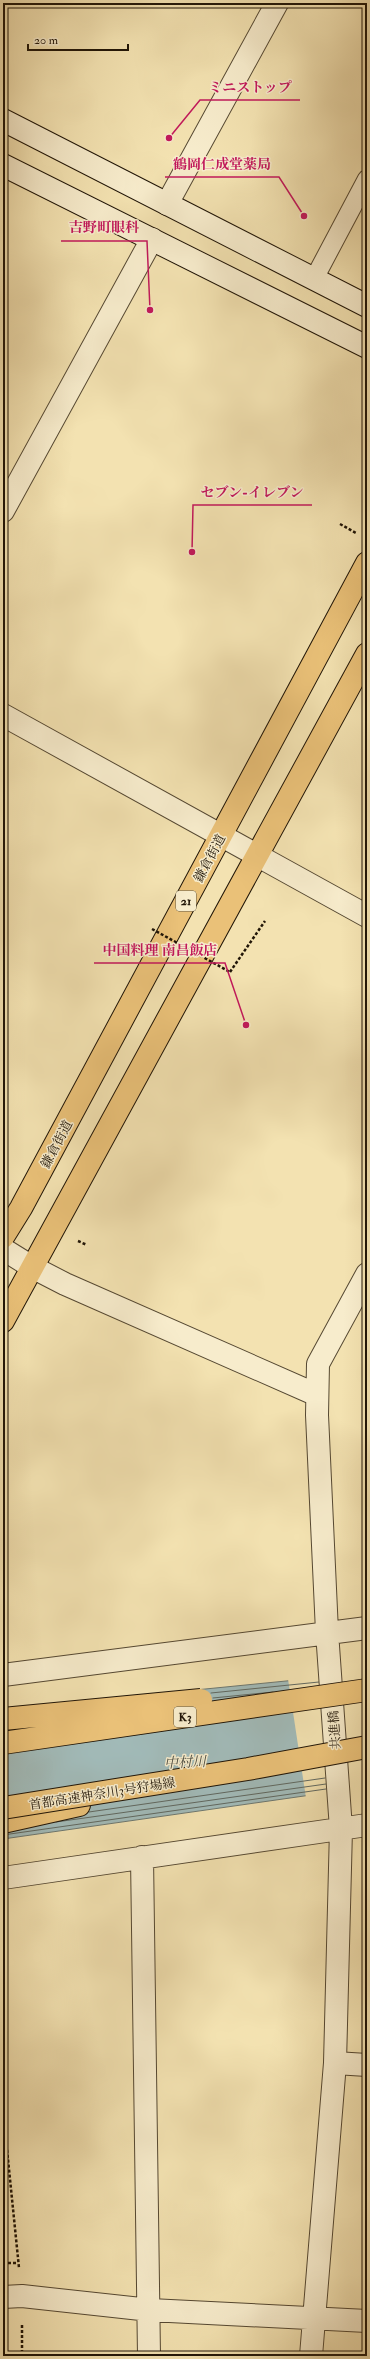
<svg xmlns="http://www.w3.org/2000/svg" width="370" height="2359" font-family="'IM FELL Double Pica','Noto Serif JP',serif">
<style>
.water{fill:#a1bab8;stroke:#6d7871}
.pier{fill:#f3e2b1}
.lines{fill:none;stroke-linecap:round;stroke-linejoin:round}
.shore{stroke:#606860;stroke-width:1}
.lane-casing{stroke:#554832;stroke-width:20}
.street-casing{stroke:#554832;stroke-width:24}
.secondary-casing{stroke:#201507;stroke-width:24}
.primary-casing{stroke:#201507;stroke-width:24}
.highway-casing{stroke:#201507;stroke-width:24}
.path{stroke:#201507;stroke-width:2.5;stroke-dasharray:3 2;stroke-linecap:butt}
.lane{stroke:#f7eccc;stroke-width:18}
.street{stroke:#f7eccc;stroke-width:22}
.secondary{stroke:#f7eccc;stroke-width:22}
.primary{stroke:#eac178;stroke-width:22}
.highway{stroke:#eac178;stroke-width:22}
.highway-bridge-casing{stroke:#201507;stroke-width:24;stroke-linecap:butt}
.path-bridge{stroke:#201507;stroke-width:2.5;stroke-dasharray:3 2;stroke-linecap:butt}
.highway-bridge{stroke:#eac178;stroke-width:22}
.labels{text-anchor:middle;stroke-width:3;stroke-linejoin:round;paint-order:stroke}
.shield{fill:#f7eccc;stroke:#605642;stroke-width:1}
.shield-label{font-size:12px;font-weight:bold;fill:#201507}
.street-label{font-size:13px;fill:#201507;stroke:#f7eccc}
.water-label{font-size:14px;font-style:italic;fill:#4d4f45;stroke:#f7eccc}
.leader{fill:none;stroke:#c2185b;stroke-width:1.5}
.callout-dot{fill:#c2185b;stroke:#f7eccc;stroke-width:1.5}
.callout-label{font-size:14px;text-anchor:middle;font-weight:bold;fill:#c2185b;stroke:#f7eccc;stroke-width:3;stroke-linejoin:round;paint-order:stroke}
</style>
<rect width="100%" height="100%" fill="#f3e2b1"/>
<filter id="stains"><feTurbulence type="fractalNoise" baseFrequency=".005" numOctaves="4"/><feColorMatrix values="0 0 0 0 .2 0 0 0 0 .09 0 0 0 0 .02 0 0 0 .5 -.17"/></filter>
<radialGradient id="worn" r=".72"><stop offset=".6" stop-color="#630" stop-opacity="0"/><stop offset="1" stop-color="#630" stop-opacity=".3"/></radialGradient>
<!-- water -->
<path class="water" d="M367,1673V1787L3,1839V1709Z"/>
<!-- pier -->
<path class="pier" d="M363,1671L367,1699V1789L306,1798L288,1679Z"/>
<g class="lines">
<!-- shore -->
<path class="shore" d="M211,1693L319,1682
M213,1698L273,1692
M89,1812L325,1778
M56,1822L326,1784
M3,1835L326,1789"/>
<defs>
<path id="lane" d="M314,279L367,179"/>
<path id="street" d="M167,204L277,3
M3,511L152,239
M3,715L367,916
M3,1249L32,1267L65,1284L317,1395
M3,1675L367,1628
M142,1857L149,2356
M3,1878L367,1825
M335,2063L367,2065
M3,2297L22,2296L150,2310L367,2321
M311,2356L335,2063L341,1829L327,1632L317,1415L318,1364L367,1274"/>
<path id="secondary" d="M3,120L367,306
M3,165L367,347"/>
<path id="primary" d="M3,1237L21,1208L367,563
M3,1321L367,654"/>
<path id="highway" d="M3,1822L79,1805"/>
</defs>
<!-- lane casing -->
<use href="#lane" class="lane-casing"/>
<!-- street casing -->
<use href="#street" class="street-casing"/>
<!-- secondary casing -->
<use href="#secondary" class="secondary-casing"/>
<!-- primary casing -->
<use href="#primary" class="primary-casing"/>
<!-- highway casing -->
<use href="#highway" class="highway-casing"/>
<!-- path -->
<path class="path" d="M340,524L356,533
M230,972L265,921
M78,1241L87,1245
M3,2110L19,2268
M3,2263H18
M22,2325V2356"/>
<!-- lane -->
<use href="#lane" class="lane"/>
<!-- street -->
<use href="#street" class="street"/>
<!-- secondary -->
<use href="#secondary" class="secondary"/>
<!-- primary -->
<use href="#primary" class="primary"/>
<!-- highway -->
<use href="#highway" class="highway"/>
<defs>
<path id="highway-bridge" d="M3,1719L201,1700
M3,1743L367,1690
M3,1808L248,1769L367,1747"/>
</defs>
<!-- highway-bridge casing -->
<use href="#highway-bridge" class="highway-bridge-casing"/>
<!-- path-bridge -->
<path class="path-bridge" d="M152,929L230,972"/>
<!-- highway-bridge -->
<use href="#highway-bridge" class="highway-bridge"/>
</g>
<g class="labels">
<!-- shield labels -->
<g class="shield">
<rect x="176" y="891" width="20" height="20" rx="3"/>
<rect x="174" y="1707" width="22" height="20" rx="3"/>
</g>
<g class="shield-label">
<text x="186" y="905">21</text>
<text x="185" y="1721">K3</text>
</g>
<!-- street labels -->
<g class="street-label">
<text transform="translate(209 858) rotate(-62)" y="5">鎌倉街道</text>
<text transform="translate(56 1144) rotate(-62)" y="5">鎌倉街道</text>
<text transform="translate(334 1730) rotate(-94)" y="5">共進橋</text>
<text transform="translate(102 1793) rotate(-9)" y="5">首都高速神奈川3号狩場線</text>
</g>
<!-- water labels -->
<g class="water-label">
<text transform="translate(185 1762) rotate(-3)" y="5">中村川</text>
</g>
</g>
<!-- callouts -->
<path class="leader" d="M169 138L200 100H300M304 216L279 177H165M150 310L147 241H61M192 552L193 505H312M246 1025L225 963H94"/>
<g class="callout-dot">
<circle cx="169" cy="138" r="4"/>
<circle cx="304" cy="216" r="4"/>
<circle cx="150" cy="310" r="4"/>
<circle cx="192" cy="552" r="4"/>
<circle cx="246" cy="1025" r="4"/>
</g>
<g class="callout-label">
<text x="250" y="92">ミニストップ</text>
<text x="222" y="169">鶴岡仁成堂薬局</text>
<text x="104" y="232">吉野町眼科</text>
<text x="252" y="497">セブン-イレブン</text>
<text x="160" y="955">中国料理 南昌飯店</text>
</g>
<!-- margin -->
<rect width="370" height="2359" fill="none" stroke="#f3e2b1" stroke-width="16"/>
<rect x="4" y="4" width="362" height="2351" fill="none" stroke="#201507" stroke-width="2"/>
<rect x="8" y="8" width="354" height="2343" fill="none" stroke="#201507"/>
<!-- scale -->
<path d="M28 44v6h100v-6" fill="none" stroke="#201507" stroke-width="2"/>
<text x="34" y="44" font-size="12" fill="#201507" stroke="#f7eccc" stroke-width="3" paint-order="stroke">20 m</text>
<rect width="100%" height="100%" filter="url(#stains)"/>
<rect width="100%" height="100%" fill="url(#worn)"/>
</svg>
